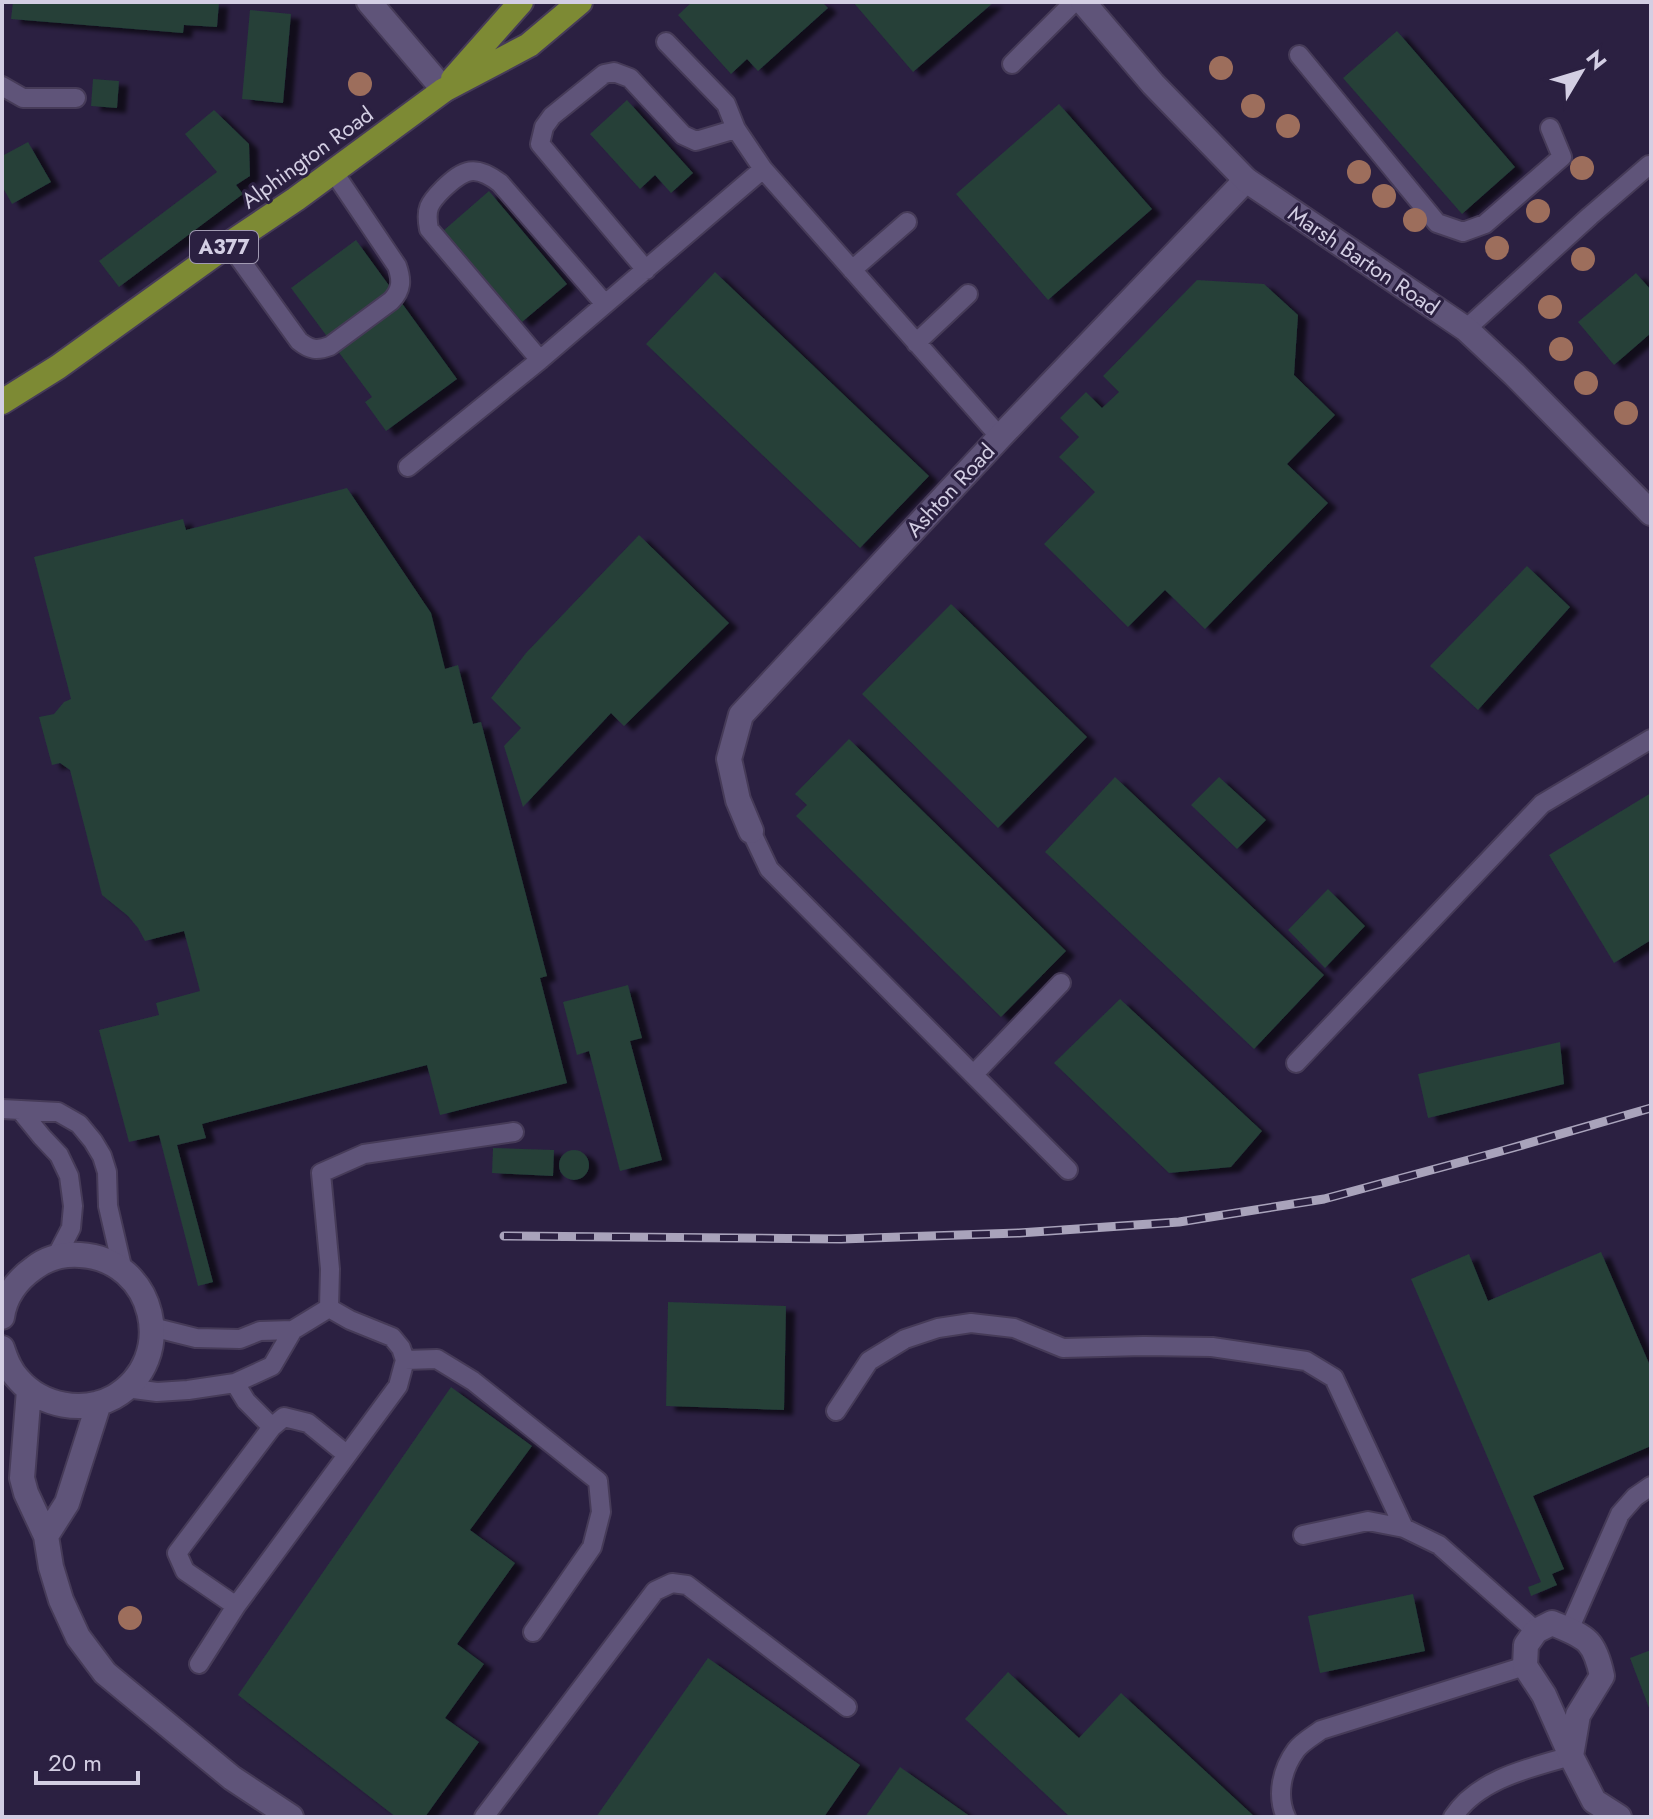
<svg xmlns="http://www.w3.org/2000/svg" width="1653" height="1819" font-family="Jost,sans-serif">
<style>
.building{fill:#253f39;filter:url(#shadow)}
.lines{fill:none;stroke-linecap:round;stroke-linejoin:round}
.lane-casing{stroke:#463b58;stroke-width:22}
.street-casing{stroke:#463b58;stroke-width:28}
.secondary-casing{stroke:#463b58;stroke-width:28}
.highway-casing{stroke:#463b58;stroke-width:28}
.lane{stroke:#5f5479;stroke-width:18}
.street{stroke:#5f5479;stroke-width:24}
.secondary{stroke:#5f5479;stroke-width:24}
.highway{stroke:#7d8a34;stroke-width:24}
.rail-casing{stroke:#a9a3bb;stroke-width:9}
.rail{stroke:#2b2041;stroke-width:6;stroke-dasharray:18;stroke-linecap:butt}
.tree{fill:#9d6e5c}
.labels{text-anchor:middle;stroke-width:6;stroke-linejoin:round;paint-order:stroke}
.shield{fill:#2b2041;stroke:#a19ab2;stroke-width:2}
.shield-label{font-size:20px;font-weight:bold;fill:#d3cee3}
.street-label{font-size:22px;fill:#d3cee3;stroke:#2b2041}
</style>
<defs>
<filter id="shadow"><feDropShadow dx="9" dy="5" stdDeviation="2" flood-color="#0009"/></filter>
</defs>
<rect width="100%" height="100%" fill="#2b2041"/>
<!-- building -->
<path class="building" d="M13,2H219L217,27L184,25L183,33L11,19Z
M692,2H822L828,8L758,71L747,59L731,74L678,15Z
M853,2H994L913,72Z
M250,10L291,14L283,103L242,99Z
M1397,31L1515,167L1462,214L1343,78Z
M93,79L119,81L117,108L91,106Z
M627,100L693,173L671,193L655,175L640,189L590,134Z
M1059,104L1152,209L1048,300L956,194Z
M214,110L249,144L250,176L236,185L243,194L119,287L99,261L217,172L185,134Z
M28,142L51,182L12,204L2,186V156Z
M489,191L567,284L522,322L443,231Z
M356,240L457,379L386,431L365,402L372,397L291,288Z
M715,272L929,476L860,548L646,344Z
M1636,273L1651,290V333L1614,365L1578,322Z
M1197,280L1264,284L1298,315L1294,375L1335,415L1287,464L1328,503L1205,629L1165,590L1128,627L1044,544L1095,492L1059,457L1079,437L1060,418L1086,392L1102,408L1119,392L1103,376Z
M347,488L431,613L445,669L458,665L473,724L481,722L547,976L540,978L567,1083L440,1115L427,1065L202,1124L206,1138L177,1145L213,1282L198,1286L159,1135L129,1142L99,1030L159,1015L156,1003L200,991L184,931L145,941L138,928L128,916L102,895L70,770L60,763L52,765L39,717L54,714L64,702L71,699L34,557L183,519L186,530Z
M639,535L729,623L624,726L611,713L523,807L504,746L521,728L491,698L526,653Z
M1527,566L1570,607L1478,710L1430,666Z
M951,604L1087,737L998,828L862,694Z
M849,739L1066,951L1001,1017L796,816L807,805L795,794Z
M1115,777L1324,975L1254,1049L1045,852Z
M1219,777L1266,820L1237,849L1191,805Z
M1651,793V940L1614,963L1549,855Z
M1328,889L1365,926L1325,968L1288,930Z
M628,985L642,1038L630,1041L662,1160L620,1171L589,1051L577,1055L563,1002Z
M1120,999L1262,1131L1231,1167L1169,1173L1054,1063Z
M1560,1042L1564,1084L1428,1118L1418,1074Z
M493,1148L554,1150L553,1176L492,1173Z
M559 1165a15 15 0 1 1 30 0a15 15 0 1 1-30 0Z
M1601,1252L1651,1368V1446L1533,1496L1564,1569L1552,1574L1557,1585L1531,1596L1528,1587L1541,1582L1411,1279L1469,1254L1488,1301Z
M668,1302L786,1306L784,1410L666,1406Z
M451,1387L532,1446L470,1530L515,1563L457,1644L484,1664L445,1718L479,1742L425,1817H396L238,1695Z
M1413,1594L1425,1651L1320,1673L1308,1616Z
M1651,1650V1713L1630,1658Z
M708,1658L860,1765L824,1817H596Z
M1008,1672L1079,1738L1121,1693L1255,1817H1070L965,1719Z
M900,1767L971,1817H865Z"/>
<g class="lines">
<defs>
<path id="lane" d="M666,42L726,104L736,129L763,169
M1299,55L1437,223L1463,232L1485,224L1562,157L1550,128
M1012,64L1074,2
M2,86L23,98H76
M229,244L299,341C310,350 317,351 330,346L391,301C402,290 402,280 397,266L333,171
M646,270L540,144L544,127L552,116L604,74L614,72L630,78L683,135L696,141L736,129
M852,270L907,222
M1466,329L1590,216L1649,165
M916,343L968,294
M540,360L429,229C425,209 429,203 443,189C464,169 475,164 500,183L605,304
M408,467L540,360L763,169L1000,437
M751,831L769,869L1068,1170
M1296,1063L1542,804L1651,739
M974,1074L1061,983
M2,1109L58,1112L79,1124L93,1141L102,1156L107,1172L108,1206L123,1271
M20,1110L42,1137L59,1155L69,1176L73,1206L71,1228L56,1257
M329,1308L330,1269L321,1173L364,1154L514,1132
M152,1327L196,1338L240,1339L260,1331L293,1330
M405,1360L437,1359L473,1381L598,1481L601,1512L592,1547L533,1632
M235,1383L246,1401L272,1427
M126,1388L157,1392L188,1390L235,1383L272,1366L293,1330L329,1308L350,1320L392,1337L401,1348L405,1360L398,1386L236,1606L199,1664
M836,1411L869,1361L905,1339L938,1328L971,1323L1014,1328L1063,1348L1144,1346L1212,1347L1306,1361L1334,1378L1404,1528
M1303,1535L1368,1521L1404,1528L1439,1545L1536,1631
M236,1606L185,1571L177,1553L272,1427L284,1417L308,1423L346,1454
M1569,1630L1620,1514L1635,1497L1651,1486
M484,1817L655,1591L672,1583L687,1585L847,1707
M1286,1817C1276,1795 1282,1769 1296,1750C1302,1742 1313,1736 1321,1730L1525,1666
M1453,1817C1478,1779 1529,1768 1571,1756"/>
<path id="street" d="M369,2L444,90
M751,831L738,800L729,759L741,715L1000,437L1246,180
M1571,1756L1578,1715L1602,1676C1594,1638 1585,1637 1552,1623L1536,1631L1526,1645L1525,1666L1544,1695L1571,1756L1594,1801L1619,1817"/>
<path id="secondary" d="M1083,2L1153,84L1246,180L1466,329L1514,374L1651,513
M2,1317C5,1296 17,1280 34,1268C47,1258 64,1254 80,1255C155,1259 179,1359 114,1397C83,1414 42,1406 19,1380C10,1371 6,1360 2,1348
M29,1390L22,1478L26,1493L46,1536L51,1567L61,1600L78,1637L105,1673L232,1778L291,1817
M46,1536L67,1503L99,1403"/>
<path id="highway" d="M453,79L521,2
M2,402L58,367L229,244L296,199L444,90L529,45L580,2"/>
</defs>
<!-- lane casing -->
<use href="#lane" class="lane-casing"/>
<!-- street casing -->
<use href="#street" class="street-casing"/>
<!-- secondary casing -->
<use href="#secondary" class="secondary-casing"/>
<!-- highway casing -->
<use href="#highway" class="highway-casing"/>
<!-- lane -->
<use href="#lane" class="lane"/>
<!-- street -->
<use href="#street" class="street"/>
<!-- secondary -->
<use href="#secondary" class="secondary"/>
<!-- highway -->
<use href="#highway" class="highway"/>
<defs>
<path id="rail" d="M504,1236L841,1239L1019,1233L1179,1222L1324,1199L1498,1152L1651,1108"/>
</defs>
<!-- rail casing -->
<use href="#rail" class="rail-casing"/>
<!-- rail -->
<use href="#rail" class="rail"/>
</g>
<!-- trees -->
<g class="tree">
<circle cx="1221" cy="68" r="12"/>
<circle cx="360" cy="84" r="12"/>
<circle cx="1253" cy="106" r="12"/>
<circle cx="1288" cy="126" r="12"/>
<circle cx="1582" cy="168" r="12"/>
<circle cx="1359" cy="172" r="12"/>
<circle cx="1384" cy="196" r="12"/>
<circle cx="1538" cy="211" r="12"/>
<circle cx="1415" cy="220" r="12"/>
<circle cx="1497" cy="248" r="12"/>
<circle cx="1583" cy="259" r="12"/>
<circle cx="1550" cy="307" r="12"/>
<circle cx="1561" cy="349" r="12"/>
<circle cx="1586" cy="383" r="12"/>
<circle cx="1626" cy="413" r="12"/>
<circle cx="130" cy="1618" r="12"/>
</g>
<g class="labels">
<!-- shield labels -->
<rect class="shield" x="190" y="231" width="68" height="32" rx="6"/>
<g class="shield-label">
<text x="224" y="254">A377</text>
</g>
<!-- street labels -->
<g class="street-label">
<text transform="translate(307 157) rotate(-36)" y="8">Alphington Road</text>
<text transform="translate(1364 260) rotate(34)" y="8">Marsh Barton Road</text>
<text transform="translate(950 490) rotate(-47)" y="8">Ashton Road</text>
</g>
</g>
<!-- border -->
<rect width="1653" height="1819" fill="none" stroke="#d3cee3" stroke-width="8"/>
<!-- north arrow -->
<g transform="translate(1581 72) rotate(52)" stroke="#2b2041" stroke-width="6" paint-order="stroke">
<path d="M0-6L14 30L0 20L-14 30Z" fill="#d3cee3"/>
<text y="-12" font-size="22" font-weight="bold" text-anchor="middle" fill="#d3cee3">N</text>
</g>
<!-- scale -->
<path d="M36 1771v12h102v-12" fill="none" stroke="#d3cee3" stroke-width="4"/>
<text x="48" y="1771" font-size="24" fill="#d3cee3" stroke="#2b2041" stroke-width="6" paint-order="stroke">20 m</text>
</svg>
